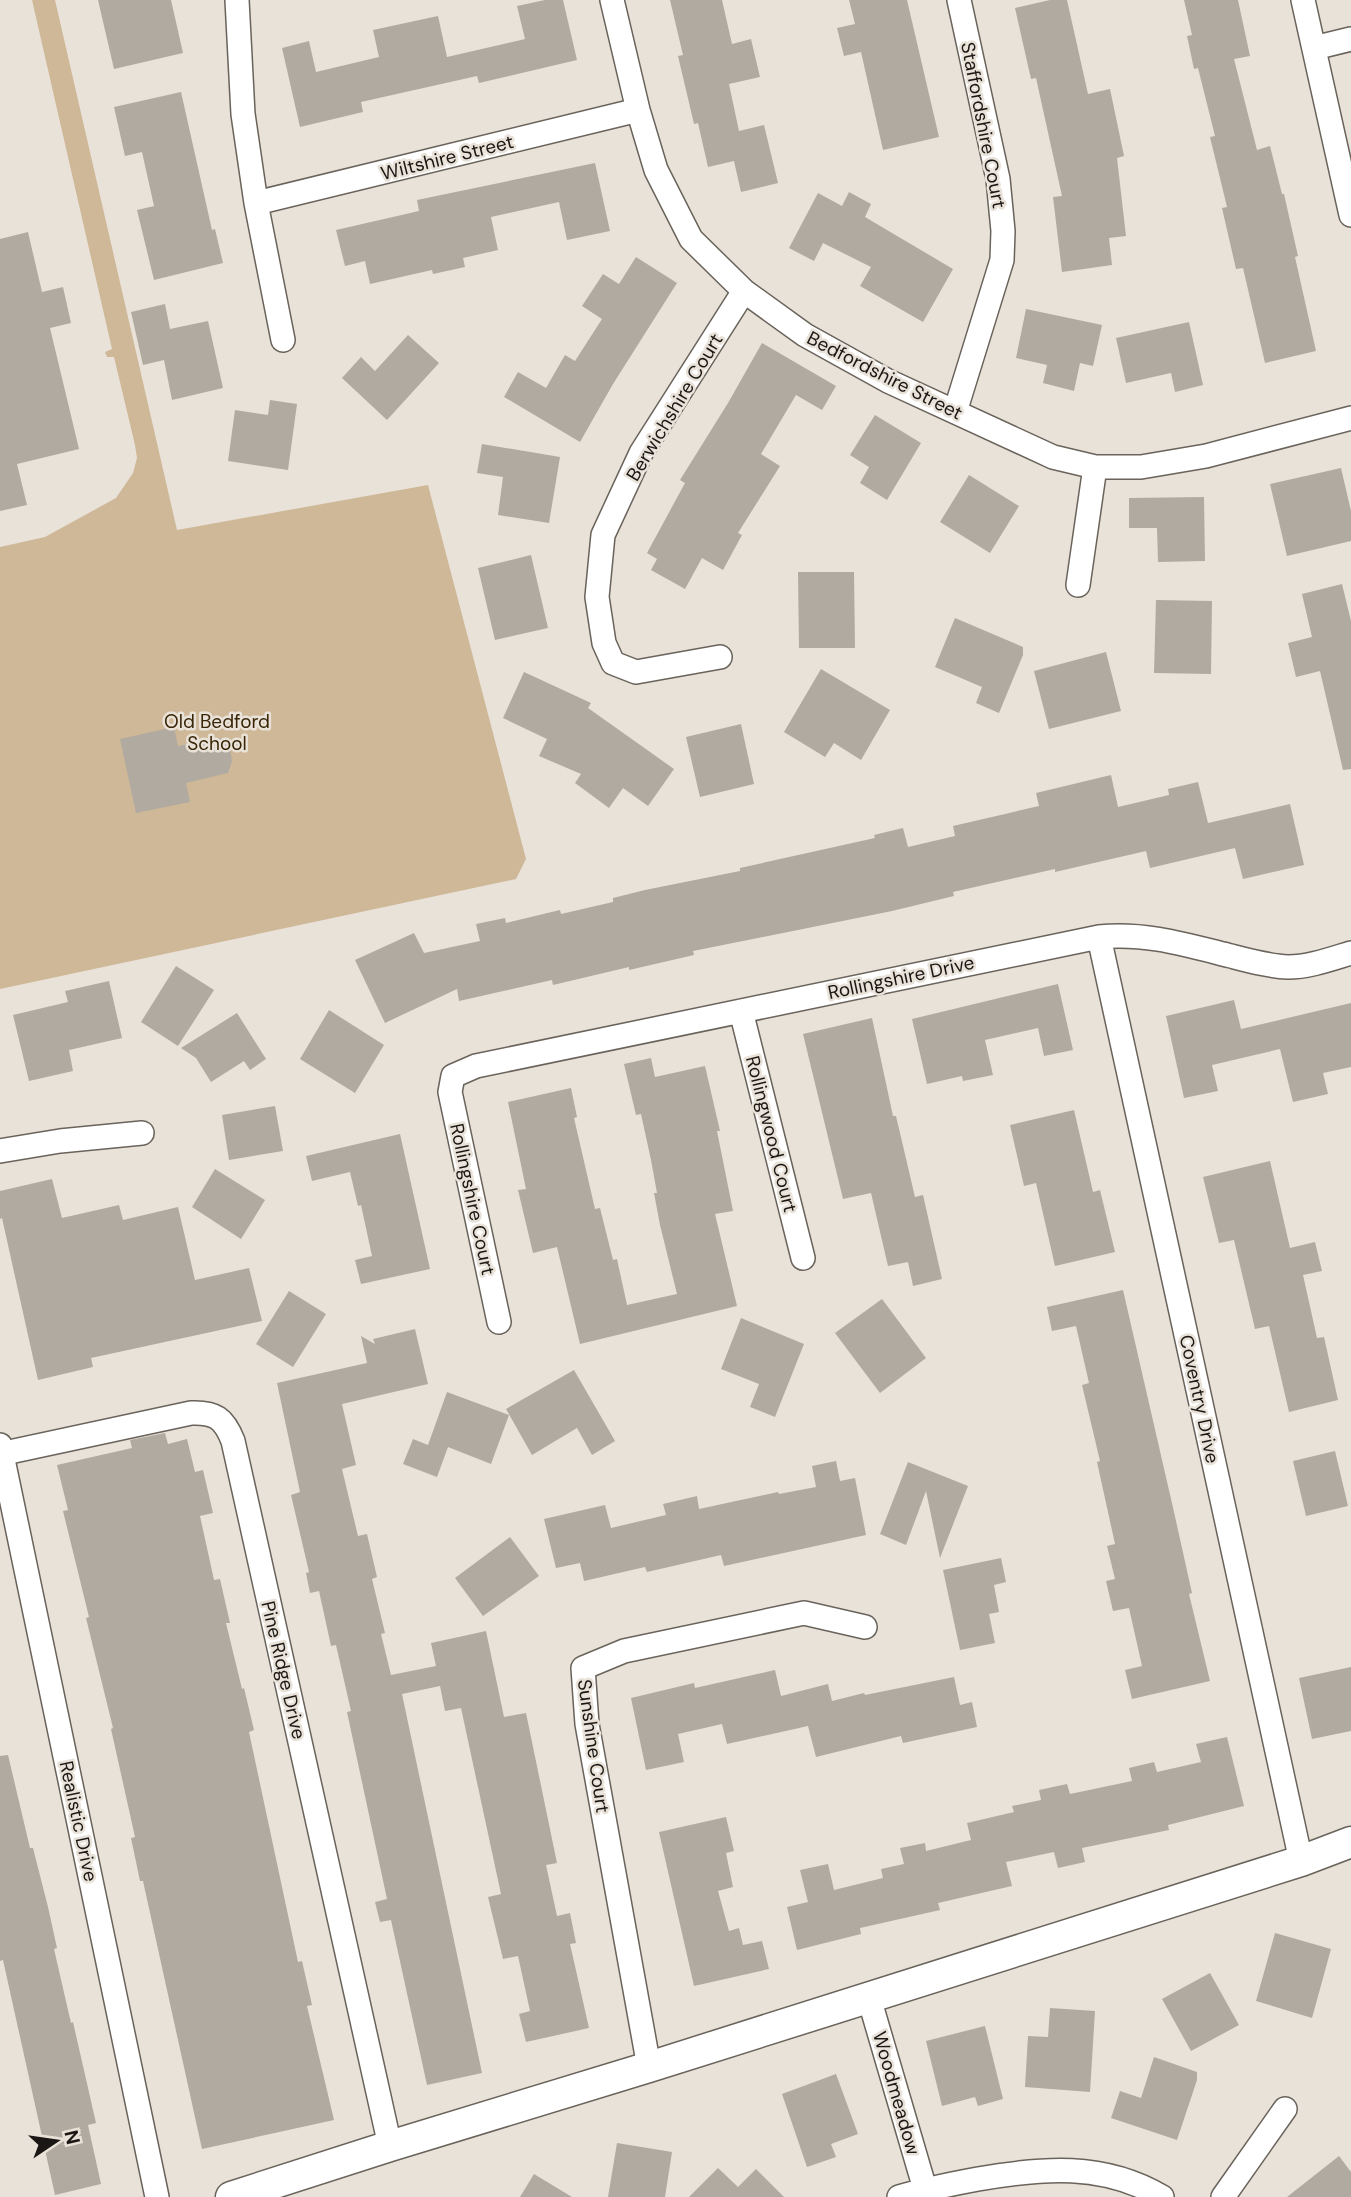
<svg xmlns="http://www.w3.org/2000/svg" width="1351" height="2197" font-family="'DM Sans',sans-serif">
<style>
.green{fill:#cfb898}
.building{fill:#b1aaa1}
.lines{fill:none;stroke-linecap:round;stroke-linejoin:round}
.minor-casing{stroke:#69635b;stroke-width:26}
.tertiary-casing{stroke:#69635b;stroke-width:33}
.minor{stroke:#fff;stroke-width:23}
.tertiary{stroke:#fff;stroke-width:30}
.labels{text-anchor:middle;stroke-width:5;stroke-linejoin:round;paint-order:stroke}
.street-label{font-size:19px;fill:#1a1714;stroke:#e9e2d9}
.park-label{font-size:19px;fill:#392606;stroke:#e9e2d9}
</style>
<rect width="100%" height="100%" fill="#e9e2d9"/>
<!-- green -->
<path class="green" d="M32,0H55L177,530L428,485L526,859L516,879L0,989V547L45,537L116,498L133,473L137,458L135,445L114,357H107L105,352L112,349Z"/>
<!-- building -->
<path class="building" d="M98,0H171L183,53L114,69Z
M545,0H563L577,60L479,83L477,76L361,102L363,112L300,127L282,48L309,41L316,72L379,57L373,30L438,16L447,57L525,39L517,6Z
M670,0H722L732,44L751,39L760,77L729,84L739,131L764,125L778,183L741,192L734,161L708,167L698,123L694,124L678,56L683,55Z
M849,0H907L939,137L883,150L861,52L844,56L837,28L855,24Z
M1050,0H1067L1088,94L1110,89L1124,156L1117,158L1126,236L1109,238L1112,265L1062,272L1053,197L1062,196L1036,78L1031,79L1015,8Z
M1184,0H1238L1250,56L1234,59L1257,150L1270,146L1282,194H1284L1298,256L1295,257L1316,351L1265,363L1243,268L1236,269L1222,208L1227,207L1210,137L1215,136L1198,68L1194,69L1187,36L1192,35Z
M181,92L212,230L215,229L223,263L154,280L137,210L154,206L142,152L125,156L114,107Z
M595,163L610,231L567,240L559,202L491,217L498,250L463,258L465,267L433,274L432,270L370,284L365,261L345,266L336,230L419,211L417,200Z
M849,192L871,204L865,217L953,269L923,322L860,286L871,267L823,243L814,261L789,248L818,193L842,206Z
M28,232L42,292L63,287L71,323L50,328L79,449L17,464L27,505L0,511V239Z
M636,257L677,283L613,384L580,442L504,397L518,372L546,388L565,355L575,361L602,319L582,306L603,274L619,284Z
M165,304L170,329L208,321L223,388L172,400L164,360L143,365L131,312Z
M1026,309L1102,325L1093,366L1080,363L1074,391L1043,383L1047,365L1016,358Z
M1189,322L1203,385L1175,392L1171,373L1126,383L1116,338Z
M408,335L439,363L387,420L342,378L361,357L375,371Z
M762,343L836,386L822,410L796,395L761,454L780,466L738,533L742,535L723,570L702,558L685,589L651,570L657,559L647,553L685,483L680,480L728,403Z
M270,400L297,404L288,470L228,461L235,410L268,415Z
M875,415L921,443L887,500L860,483L869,467L850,455Z
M482,444L560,457L549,523L498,515L503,477L477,473Z
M1341,468L1351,511V541L1287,556L1270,484Z
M969,475L1019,506L990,553L940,522Z
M1204,497L1205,561L1158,562L1157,528H1129V498Z
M531,555L548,628L495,640L478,568Z
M798,572H854L855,648H799Z
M1342,584L1351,621V769L1343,770L1320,671L1296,677L1288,643L1312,637L1302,594Z
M1156,600L1212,601L1211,674L1154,673Z
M955,618L1023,647V655L999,713L976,703L982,687L935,667Z
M1106,652L1121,711L1049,729L1034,671Z
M821,669L890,710L861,760L834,743L825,757L784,732Z
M524,672L591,703L588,708L674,769L648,806L623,788L609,808L575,783L581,774L539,756L547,739L503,718Z
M741,724L754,784L700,797L686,737Z
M174,727L178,746L220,738L226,742L230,748L232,761L228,773L186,783L190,802L136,813L120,739Z
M1111,775L1118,807L1169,795L1168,789L1198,782L1208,823L1290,804L1304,865L1243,879L1235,848L1150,868L1146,851L1055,872V869L953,892L954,896L892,911L693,951L694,955L629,970V967L553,985L552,980L459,1001L457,989L385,1023L355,960L414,933L424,953L480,941L476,924L505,918L506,923L560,910L561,914L613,902V898L645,890L740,871V868L875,838L874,835L903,828L908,847L955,836L953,826L1039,806L1036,793Z
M176,966L214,990L178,1046L141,1022Z
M109,981L122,1038L69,1050L73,1071L29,1081L13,1015L68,1002L65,991Z
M1058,984L1073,1050L1044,1056L1038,1028L985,1040L993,1075L963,1081L962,1076L927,1084L912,1019Z
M1234,1000L1241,1029L1351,1003V1067L1323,1073L1328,1094L1293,1102L1280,1049L1212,1065L1218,1091L1184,1098L1166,1016Z
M329,1010L384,1045L355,1093L300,1059Z
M237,1013L266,1059L250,1070L244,1061L211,1082L196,1058L181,1048Z
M872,1018L893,1116H896L915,1197L923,1195L942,1279L913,1286L908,1262L888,1266L871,1193L843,1199L803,1034Z
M651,1058L655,1077L705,1066L720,1131H717L733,1211L715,1214L737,1306L580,1344L557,1247L533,1253L518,1190L526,1189L508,1102L571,1088L577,1117L574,1118L595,1209L600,1208L613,1260L617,1259L627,1305L677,1294L660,1225L654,1193H657L651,1160L641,1114L636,1115L624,1064Z
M275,1106L283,1151L229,1160L222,1115Z
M1074,1110L1093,1192L1100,1190L1115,1252L1055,1266L1036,1183L1024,1186L1010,1125Z
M400,1134L430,1269L361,1284L355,1260L372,1256L361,1205L358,1206L350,1172L312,1181L306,1156Z
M1270,1161L1290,1248L1315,1242L1322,1271L1303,1275L1317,1338L1324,1337L1338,1400L1289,1412L1269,1326L1255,1329L1234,1240L1219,1243L1203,1177Z
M215,1169L265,1200L241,1239L192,1207Z
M52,1179L62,1218L119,1205L123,1220L178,1207L195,1280L249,1268L262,1321L91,1358L93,1367L38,1380L2,1218L0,1219V1191Z
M1123,1290L1174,1512L1192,1593L1189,1594L1210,1681L1132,1699L1125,1670L1142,1666L1129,1608L1113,1611L1106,1581L1115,1579L1107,1546L1115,1544L1097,1462L1100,1461L1082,1385L1089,1383L1076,1326L1052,1331L1047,1307Z
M289,1291L326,1314L293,1367L256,1344Z
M882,1299L926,1358L880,1393L835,1333Z
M741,1318L804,1344L775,1417L750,1407L759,1384L721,1369Z
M415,1329L428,1384L342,1404L356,1465L342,1469L358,1536L367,1534L377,1577L372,1579L385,1633L381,1634L391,1675L436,1666L431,1643L486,1631L504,1717L526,1713L557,1863L546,1865L557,1916L570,1913L576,1943L570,1944L589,2028L526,2042L519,2014L530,2011L518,1956L503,1959L488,1897L501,1894L461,1708L445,1711L440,1686L402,1694L482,2073L427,2085L391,1920L380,1922L375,1902L387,1899L347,1712L351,1711L336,1645L331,1646L319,1591L310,1593L306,1573L309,1572L291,1495L300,1492L277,1383L367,1363L361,1336L375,1344L373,1339Z
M574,1370L615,1441L592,1455L577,1428L532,1455L506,1409Z
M447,1392L509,1415L491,1464L448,1447L437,1477L403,1464L413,1439L428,1445Z
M165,1433L168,1444L187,1439L195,1472L203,1470L213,1513L200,1516L214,1580L220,1579L230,1623H226L242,1689L244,1688L254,1730L249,1732L298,1962L302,1961L312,2005L307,2006L334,2120L202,2149L143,1881H140L131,1838L135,1837L111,1729L113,1728L86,1618L89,1617L63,1511L68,1510L57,1465L132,1448L130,1440Z
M1335,1451L1348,1506L1306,1516L1293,1461Z
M836,1461L840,1481L855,1478L866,1535L724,1566L721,1555L647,1572L645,1567L584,1581L580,1563L556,1568L544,1519L605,1505L611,1528L666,1515L663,1504L697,1496L699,1509L778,1492L779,1494L816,1487L812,1466Z
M908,1462L968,1486L940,1558L926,1491L906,1545L880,1534Z
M510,1537L539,1576L483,1616L455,1578Z
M1001,1558L1006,1582L994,1585L999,1612L989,1614L995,1643L960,1650L943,1570Z
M1351,1667V1731L1312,1739L1299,1678Z
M775,1670L781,1696L828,1684L832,1701L864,1693L865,1695L954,1677L960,1705L972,1702L977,1727L903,1743L901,1736L816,1757L808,1726L727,1744L722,1724L678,1734L684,1762L646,1770L631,1698L694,1683L695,1688Z
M1227,1737L1244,1806L1168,1825L1169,1830L1082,1848L1085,1862L1058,1868L1054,1852L1006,1862L1012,1886L938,1903L940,1910L860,1928L861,1934L797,1950L787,1907L808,1902L800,1870L828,1864L834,1890L883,1878L881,1869L904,1864L900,1848L925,1843L926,1851L971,1840L967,1823L1014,1812L1012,1806L1041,1800L1039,1790L1067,1784L1070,1794L1132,1781L1129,1768L1154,1762L1157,1772L1201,1762L1196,1744Z
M8,1755L30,1848H33L48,1907L57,1948L54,1949L71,2023L73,2022L96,2123L88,2125L101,2184L55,2195L3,1960L0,1961V1756Z
M726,1817L734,1851L726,1853L733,1887L718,1891L729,1931L739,1928L743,1945L762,1941L769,1969L694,1986L659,1832Z
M1275,1933L1331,1949L1312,2018L1256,2001Z
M1210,1973L1239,2025L1191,2051L1162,1999Z
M1050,2008L1095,2011L1090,2092L1025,2087L1028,2036L1048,2037Z
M985,2026L1003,2099L978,2106L975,2097L942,2106L926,2041Z
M1154,2057L1197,2072V2080L1177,2140L1111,2118L1120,2091L1141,2098Z
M836,2074L858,2134L831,2144L836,2157L807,2167L782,2094Z
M617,2143L672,2152L665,2197H608Z
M1339,2156L1351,2172V2197H1287Z
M718,2168L738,2187L756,2169L784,2197H689Z
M534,2174L572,2197H520Z"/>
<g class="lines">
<defs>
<path id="minor" d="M237,0L243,114L256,203L283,340
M612,0L638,110L656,170L691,239L744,291L805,335L888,381L1053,457L1095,467H1141L1206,456L1351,418
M1303,0L1351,215
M1314,48L1351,39
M256,203L638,110
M955,412L1002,260L1003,231L998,179L959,0
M1078,585L1095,467
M720,657L636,672L613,663L604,643L597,597L603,535L641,453L744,291
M1099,937L1301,1861
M741,1011L803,1258
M0,1151L60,1141L142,1133
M499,1322L450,1092L453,1076L476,1066L1099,937C1144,932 1187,945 1231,956C1250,961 1268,966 1288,967C1309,967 1331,959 1351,953
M0,1445L157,2197
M0,1454L191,1413C215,1412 224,1418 233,1441L390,2146
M869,1998L925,2189
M649,2067L587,1724L583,1668L624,1651L804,1613L865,1627
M899,2197C925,2189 951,2184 978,2179C1042,2168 1103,2162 1162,2197
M1223,2197L1285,2109"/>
<path id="tertiary" d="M231,2197L390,2146L649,2067L1301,1861L1351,1842"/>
</defs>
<!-- minor casing -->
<use href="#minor" class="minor-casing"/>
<!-- tertiary casing -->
<use href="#tertiary" class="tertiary-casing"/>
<!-- minor -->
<use href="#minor" class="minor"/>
<!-- tertiary -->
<use href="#tertiary" class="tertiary"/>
</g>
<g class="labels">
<!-- street labels -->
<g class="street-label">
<text transform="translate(984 125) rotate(79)" y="7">Staffordshire Court</text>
<text transform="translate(447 157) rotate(-14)" y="7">Wiltshire Street</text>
<text transform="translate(885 375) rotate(27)" y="7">Bedfordshire Street</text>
<text transform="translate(674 407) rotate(-59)" y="7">Berwichshire Court</text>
<text transform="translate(901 977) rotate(-12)" y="7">Rollingshire Drive</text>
<text transform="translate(772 1134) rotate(76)" y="7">Rollingwood Court</text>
<text transform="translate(473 1199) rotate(78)" y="7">Rollingshire Court</text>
<text transform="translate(1200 1399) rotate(78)" y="7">Coventry Drive</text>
<text transform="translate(284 1670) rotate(77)" y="7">Pine Ridge Drive</text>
<text transform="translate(594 1746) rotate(82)" y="7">Sunshine Court</text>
<text transform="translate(79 1821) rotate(78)" y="7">Realistic Drive</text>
<text transform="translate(897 2093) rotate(74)" y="7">Woodmeadow</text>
</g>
<!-- park labels -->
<g class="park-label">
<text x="217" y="728">Old Bedford<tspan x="217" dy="22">School</tspan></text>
</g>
</g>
<!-- north arrow -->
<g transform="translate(56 2141) rotate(77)" stroke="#e9e2d9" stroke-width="5" paint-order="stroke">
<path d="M0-5L12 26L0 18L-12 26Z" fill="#1a1714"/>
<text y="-10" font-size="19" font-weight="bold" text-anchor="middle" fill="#1a1714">N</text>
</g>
</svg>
